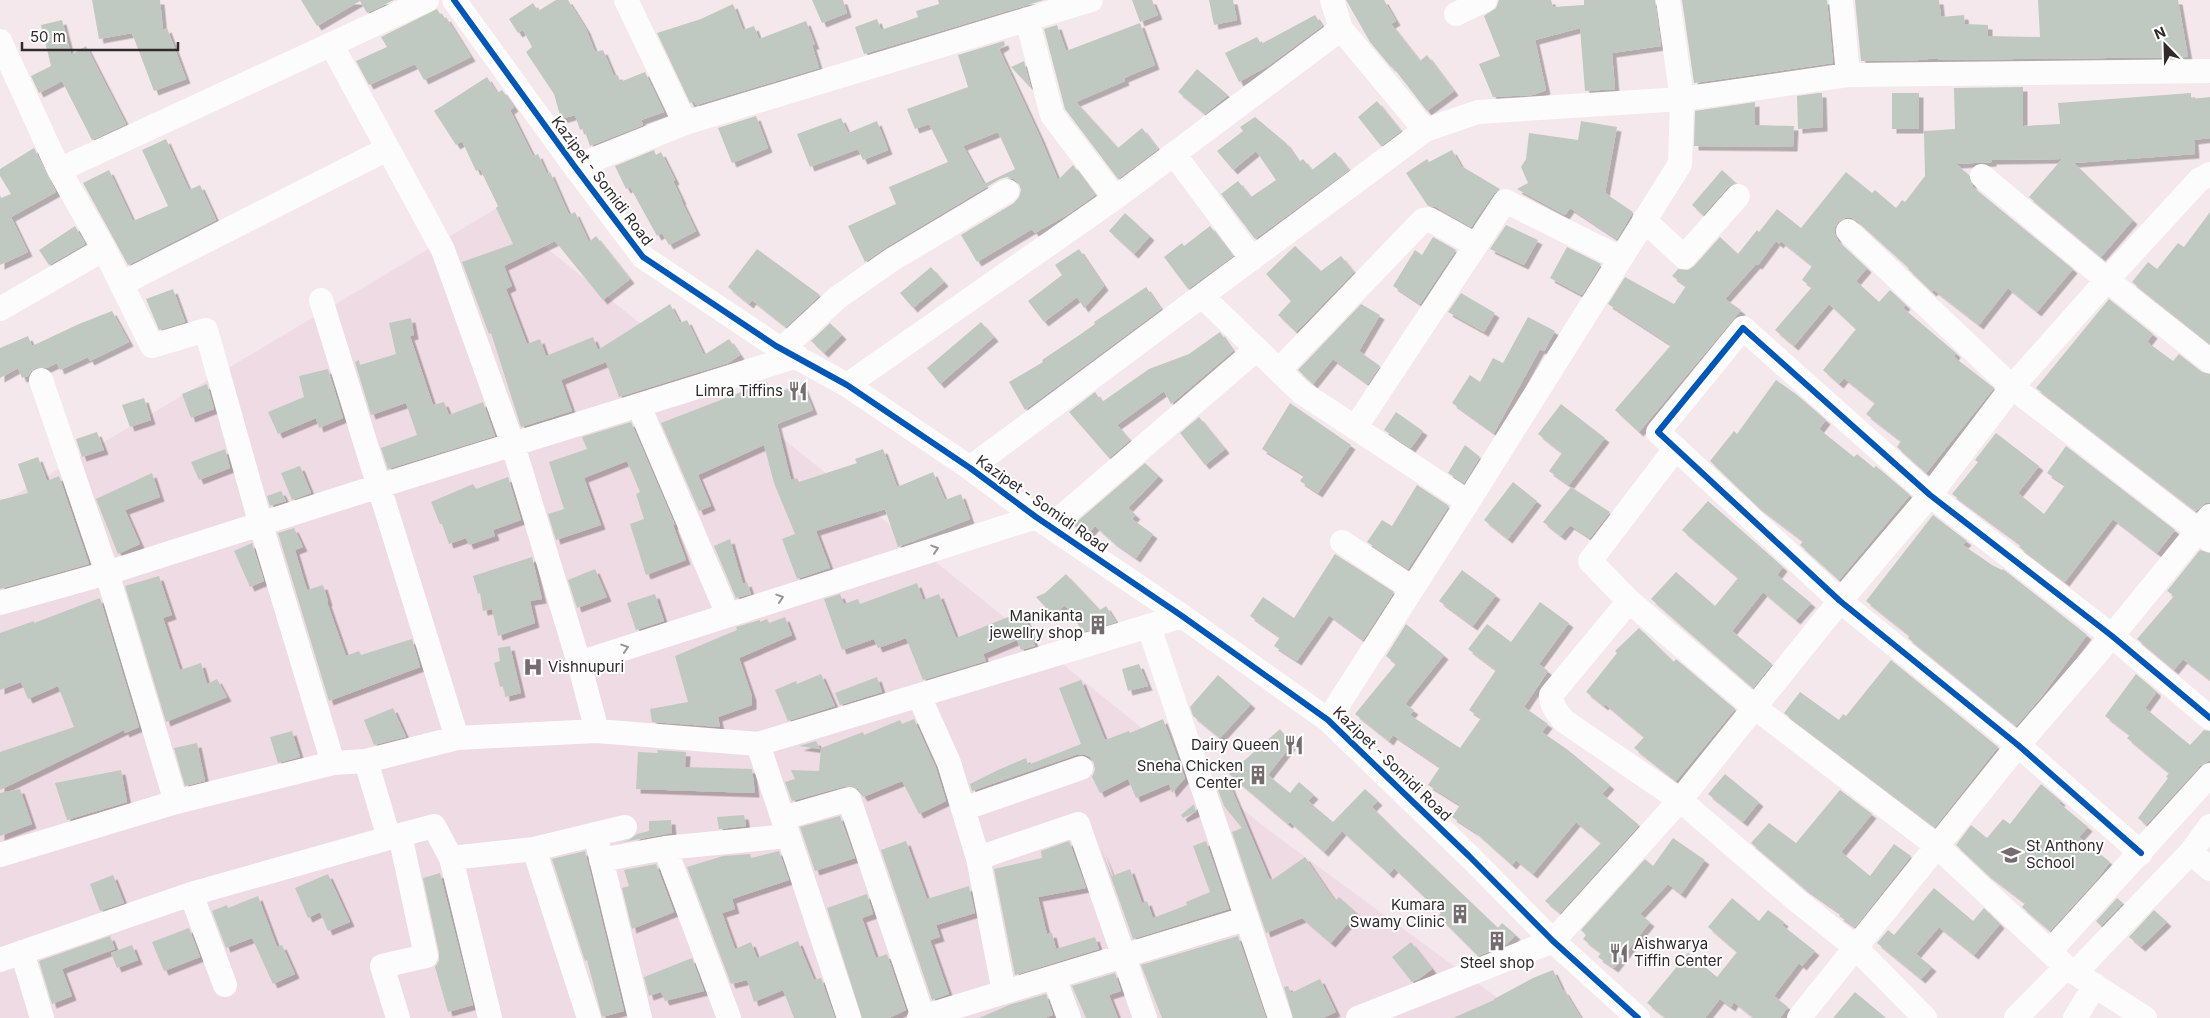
<svg xmlns="http://www.w3.org/2000/svg" width="2210" height="1018" font-family="Inter,sans-serif">
<style>
.built{fill:#efdbe3}
.building{fill:#c0c9c1;fill-rule:evenodd;filter:url(#shadow)}
.lines{fill:none;stroke-linecap:round;stroke-linejoin:round}
.minor{stroke:#fdfcfc;stroke-width:24}
.cycleway-casing{stroke:#fff;stroke-width:9}
.cycleway{stroke:#0057b8;stroke-width:6}
.oneway{stroke:#979394}
.labels{text-anchor:middle;stroke-width:4;stroke-linejoin:round;paint-order:stroke}
.street-label{font-size:15px;fill:#312a2d;stroke:#fff}
.poi-label{font-size:15px;fill:#312a2d;stroke:#fff;text-anchor:end}
</style>
<defs>
<filter id="shadow"><feDropShadow dx="4.5" dy="4.5" stdDeviation="0" flood-color="#0004"/></filter>
</defs>
<rect width="100%" height="100%" fill="#f4e8ed"/>
<!-- built -->
<path class="built" d="M497,208L1267,829L1525,1018H0V504Z"/>
<!-- building -->
<path class="building" d="M92,0H160L163,30L167,28L186,79L154,91L132,33L99,39Z
M301,0H394L367,13L360,1L317,26Z
M556,0H568L586,29L595,52L603,50L614,76L618,75L620,82L645,72L664,112L641,120L643,125L590,146L584,129L580,130L575,115L561,119L554,94L526,52L532,47L523,30L518,33L509,19L533,3L538,11Z
M812,0H843L847,13L822,23Z
M938,0H1044L864,54L855,27L877,19L881,30L918,17L916,11L939,4Z
M1132,0H1152L1158,15L1140,22Z
M1209,0H1233L1237,20L1214,25Z
M1346,0H1384L1396,21L1391,24L1420,61L1427,55L1454,91L1427,111L1392,66L1391,67L1370,42Z
M1499,0H1551L1553,7L1584,5V0H1655L1661,46L1612,53L1615,89L1585,91L1580,28L1535,40L1546,90L1533,95L1493,97L1479,64L1500,56L1484,16L1496,8Z
M1682,0H1827L1833,63L1694,83Z
M1855,0H1939L1941,17L1964,15L1965,24L1988,25V36L2040,37L2038,0H2178L2188,57L1938,60V58L1909,61H1861Z
M733,4L743,30L754,26L759,39L806,21L815,45H812L819,68L696,105L694,101L690,103L657,33L701,19Z
M437,9L443,19L446,17L471,57L424,80L415,64L369,85L356,61L387,47L381,37Z
M1315,15L1322,26L1268,66L1239,82L1225,53L1257,37L1261,44Z
M62,20L71,55L86,46L126,124L92,140L62,81L39,93L31,76L51,66L41,25Z
M1140,23L1155,65L1124,78L1125,81L1076,102L1118,148L1142,128L1158,149L1118,179L1065,109L1044,29L1057,25L1066,51Z
M1004,41L1005,45L999,49L1040,137L1058,180L1073,165L1095,195L1067,215L1035,233L1032,229L977,262L961,235L1014,203L1019,197L1021,190L1019,184L1014,179L1007,177L1000,179L888,246L865,262L848,226L896,204L889,187L948,162L929,124L915,129L907,109L968,87L958,55ZM998,132L1015,169L984,184L963,146Z
M1024,61L1031,88L1011,67Z
M1197,69L1228,95L1205,114L1178,92Z
M487,77L497,93L502,90L514,107L510,110L533,156L538,154L547,174L550,172L569,215L575,212L589,242L596,236L630,279L603,300L555,241L504,266L512,286L506,289L527,344L540,339L546,356L593,337L598,350L670,304L680,323L687,320L704,355L729,339L740,355L728,363L619,397L606,362L561,380L572,411L521,427L491,333L489,334L462,262L513,244L496,208L498,206L480,169L476,171L462,141L456,145L434,111Z
M2023,87V126L2060,124L2058,103L2191,93V99L2210,97V138L2194,140L2195,154L2074,163L2133,220L2101,257L2029,197L2062,159L1992,160V162L1956,164L1969,175L1973,187L2073,269L2037,312L2008,288L1979,325L1934,290L1932,292L1908,269L1909,268L1857,221L1852,218H1845L1838,222L1835,227V234L1838,241L1867,268L1856,281L1879,302L1890,290L1906,305L1903,308L1956,353L1954,357L1994,388L1926,473L1897,447L1901,441L1866,414L1875,403L1844,378L1839,384L1823,370L1856,329L1829,304L1794,346L1775,330L1812,287L1802,280L1812,266L1781,241L1779,244L1776,241L1758,265L1756,264L1725,299L1741,310L1639,432L1615,410L1671,345L1608,304L1625,277L1674,304L1686,286L1672,276L1678,269L1688,270L1694,266L1720,237L1738,254L1757,230L1759,232L1777,209L1801,228L1846,172L1872,193L1875,190L1896,208L1902,200L1905,202L1925,176L1924,131L1955,129L1954,88Z
M1818,93H1822L1823,127L1798,129L1797,96Z
M1892,93H1919V129H1892Z
M1377,101L1401,131L1381,146L1358,117Z
M1755,102V125L1794,126L1793,147L1694,146L1695,111Z
M756,116L768,148L732,163L718,128Z
M1255,117L1286,143L1299,162L1303,159L1312,170L1335,152L1349,170L1255,239L1221,194L1238,181L1251,197L1276,180L1256,151L1233,170L1217,151L1243,131L1240,127Z
M841,118L848,133L877,121L888,150L863,160L858,149L810,167L797,134Z
M1581,121L1617,127L1605,193L1633,212L1617,239L1570,208L1565,215L1517,189L1528,183L1521,167L1526,159L1529,133L1578,140Z
M166,139L189,190L200,185L216,220L128,265L83,183L109,170L133,221L168,206L142,150Z
M34,148L56,192L11,217L28,252L0,265V195L1,198L11,194L0,176V169Z
M654,150L656,155L661,152L675,180L673,181L682,200H681L696,231L669,245L662,233L657,236L630,187L626,189L615,166Z
M1452,150L1462,168L1463,167L1500,189L1494,193L1471,227L1436,207L1428,206L1406,173L1427,159L1429,162Z
M1722,170L1736,183L1728,187L1703,215L1692,205Z
M2210,212V344L2132,282L2148,262L2157,269L2178,243L2184,247Z
M1125,213L1150,236L1134,254L1109,231Z
M1506,225L1538,240L1524,265L1490,249Z
M75,226L85,244L49,265L39,250Z
M1210,226L1233,256L1188,289L1164,257L1182,243L1184,246Z
M1433,237L1456,250L1420,304L1393,286L1415,250L1422,255Z
M1295,246L1321,271L1341,256L1354,272L1296,332L1278,315L1291,301L1266,274Z
M1567,247L1601,264L1582,295L1550,278Z
M757,249L820,295L786,327L752,300L749,304L728,287Z
M1079,249L1104,286L1084,308L1077,297L1044,322L1028,301L1062,275L1055,265Z
M931,267L944,282L913,308L900,293Z
M1146,287L1161,309L1025,410L1009,382L1043,362L1042,360L1078,336L1095,324L1094,322Z
M173,289L185,322L159,330L146,299Z
M1461,293L1495,313L1484,332L1448,312Z
M2109,299L2153,334L2147,342L2173,361L2179,354L2202,372L2210,374V503H2205L2196,511L2036,388Z
M1361,304L1380,315L1359,351L1380,366L1368,384L1333,359L1313,384L1298,370Z
M112,311L129,342L90,361L88,357L60,370L57,363L47,368L37,367L31,371L28,376L22,378L18,368L0,378V348L28,336L32,346L79,324Z
M1528,317L1555,331L1544,351L1540,349L1494,433L1452,403L1470,375L1480,382L1493,358L1503,363Z
M411,318L414,335L410,336L433,405L444,402L449,415L483,402L495,436L388,469L381,448L417,435L406,403L371,415L355,362L359,360L360,365L396,354L389,323Z
M981,322L994,337L940,384L927,368Z
M830,323L842,335L824,353L811,341Z
M1220,332L1233,351L1171,404L1164,391L1117,425L1130,440L1109,458L1069,412L1095,392L1102,402L1149,369L1189,354Z
M328,369L343,418L319,428L316,418L278,434L268,412L304,397L299,376Z
M1776,380L1796,394L1826,420L1819,429L1854,457L1857,454L1874,468L1876,466L1910,495L1839,580L1800,545L1803,541L1757,506L1710,461L1734,431L1737,434Z
M767,382L772,395L802,383L813,410L777,424L791,480L797,478L799,482L857,463L855,459L883,449L897,487L933,472L945,500L961,494L970,519L898,547L885,509L816,531L830,568L797,579L782,539L795,534L774,483L764,445L698,475L711,506L699,511L661,423Z
M207,384L214,409L191,418L182,394Z
M144,398L151,420L130,427L122,405Z
M1290,403L1351,445L1318,493L1300,481L1304,475L1262,449Z
M1561,404L1605,438L1569,485L1549,471L1562,453L1538,434Z
M1396,412L1423,431L1411,448L1384,430Z
M1199,417L1225,449L1205,465L1180,433Z
M631,422L675,525H673L686,560L646,575L630,524L644,519L636,494L640,492L627,461L584,478L601,525L556,540L548,514L564,509L549,462L587,449L582,437Z
M97,432L104,450L82,457L76,439Z
M1996,433L2039,466L2018,493L2044,514L2065,485L2047,473L2066,446L2175,530L2157,553L2113,519L2065,582L2019,547L2021,545L1952,494L1978,462L1975,460Z
M1465,445L1480,457L1464,483L1448,473Z
M225,449L230,468L199,480L191,462Z
M38,457L47,481L59,476L89,564L0,589V500L28,493L18,464Z
M1145,463L1159,476L1128,508L1136,515L1132,519L1153,534L1136,558L1113,542L1095,526L1087,535L1073,525Z
M300,466L311,493L292,500L281,473Z
M152,473L160,497L125,510L140,544L118,554L96,499Z
M508,477L521,520L493,530L495,536L469,545L466,538L449,544L442,524H440L431,502L473,484L476,489Z
M1513,482L1537,501L1508,539L1484,520Z
M1417,485L1449,506L1408,569L1367,542L1382,520L1392,526Z
M1571,487L1610,512L1590,538L1570,525L1561,536L1543,522Z
M281,491L286,501L270,506L267,496Z
M1708,501L1783,567L1777,575L1811,603L1796,620L1763,592L1732,631L1772,664L1753,688L1651,599L1676,572L1715,606L1738,578L1682,530Z
M1933,515L1967,541L1963,545L1992,565L2002,570L2003,569L2087,635L2042,696L2016,726L1908,638L1910,636L1866,601Z
M294,528L303,547L295,550L307,590L323,585L328,601L327,602L346,656L359,651L361,655L412,639L420,667L329,701L278,533Z
M730,539L743,584L747,582L751,594L736,598L714,546Z
M252,543L264,581L250,587L234,551Z
M2200,550L2210,553V680L2183,659L2174,670L2137,639L2174,596L2167,591Z
M1335,554L1394,592L1363,640L1329,615L1297,661L1274,646L1280,637L1250,616L1263,597L1294,618Z
M532,557L542,599L530,601L535,623L498,636L492,609L483,611L480,593L478,594L473,576Z
M595,569L607,597L577,608L568,580Z
M1462,570L1496,595L1473,626L1439,601Z
M1066,574L1100,610L1106,606L1116,622L1083,632L1065,605L1054,616L1036,597L1045,593Z
M159,576L172,615L163,618L180,670L201,663L207,684L217,679L227,697L166,722L125,586Z
M917,583L923,600L939,594L956,638L1023,611L1035,646L1021,650L1017,640L983,654L986,661L923,680L906,638L878,648L874,639L842,650L824,599L840,594L844,604L858,599L860,604Z
M655,594L664,621L636,630L627,603Z
M100,598L139,727L125,733L124,730L0,790V752L74,727L58,686L28,699L21,682L0,690V633L34,621V623Z
M1540,602L1569,623L1539,664L1548,671L1524,707L1548,724L1542,732L1568,750L1610,785L1602,794L1639,825L1560,913L1545,901L1601,843L1576,822L1533,874L1516,860L1512,865L1475,832L1452,817L1460,805L1428,785L1440,767L1393,735L1389,741L1355,714L1396,664L1386,656L1406,624L1444,655L1405,704L1414,710L1410,715L1460,748L1481,718L1469,710L1496,670L1468,649L1487,624L1511,642Z
M785,617L792,635L739,658L752,696V705L718,717L720,727L652,722L650,709L688,702L675,656L737,630L736,627L760,620V622L767,619L769,623Z
M1639,628L1674,662L1676,659L1735,709L1676,781L1634,748L1644,737L1605,704L1604,706L1586,692L1617,653L1615,651Z
M510,646L521,693L505,697L504,686L500,687L494,663L500,661L498,648Z
M1891,660L1998,747L1935,827L1784,713L1800,692L1839,720L1843,714L1846,716Z
M1139,664L1148,686L1128,691L1122,669Z
M821,674L835,706L788,721L775,690L796,681L797,684Z
M2136,674L2156,691V693L2145,708L2190,745L2204,730L2210,731V760L2200,766L2146,825L2138,818L2168,778L2166,777L2169,773L2127,738L2130,735L2105,716Z
M1218,675L1251,704L1220,738L1193,716L1190,707Z
M877,677L882,692L840,705L835,693Z
M1081,680L1105,740L1129,731L1130,733L1163,719L1185,778L1172,793L1169,784L1136,798L1128,779L1100,793L1092,777L1095,770L1094,763L1090,757L1083,754L1076,755L972,791L970,784L998,770L1026,758L1028,765L1081,744L1059,688Z
M393,708L406,737L374,745L364,720Z
M914,719L936,768L946,801L919,814L902,781L863,797L858,789L846,786L792,801L785,782L795,779L791,770L819,771L821,748L863,732L864,735L900,720L902,724Z
M1280,729L1292,744L1268,775L1290,793L1299,782L1314,795L1308,801L1333,822L1365,789L1378,801L1372,807L1395,830L1498,928L1502,923L1516,935L1507,944L1478,956L1438,916L1441,913L1394,868L1389,874L1342,831L1324,852L1290,822L1288,824L1229,774Z
M292,731L300,757L278,763L270,737Z
M816,741L820,749L799,746Z
M197,743L205,781L185,786L174,748Z
M657,750L686,752L685,767L752,769L755,793L636,789L638,752L658,753Z
M121,770L127,802L67,820L55,783Z
M1725,774L1759,802L1743,822L1708,794Z
M1226,776L1269,878L1272,880L1305,857L1335,901L1339,897L1357,913L1331,943L1302,918L1266,933L1232,832L1242,828L1224,806L1216,784Z
M2041,784L2061,801L2059,803L2088,827L2079,837L2110,862L2098,878L2050,931L2022,907L2025,903L1987,874L1956,845L1971,825L1987,838L2003,819L2010,824Z
M20,789L32,824L0,836V793Z
M1840,790L1872,814L1841,852L1870,876L1894,844L1911,856L1855,927L1839,916L1841,914L1804,888L1751,843L1769,823L1796,843Z
M1194,804L1196,812L1183,818L1181,815Z
M744,815L746,826L719,829L717,817Z
M840,816L855,858L815,871L800,827Z
M671,820L672,833L618,843L629,840L637,834L649,831V821Z
M1673,838L1705,860L1681,894L1668,884L1640,914L1650,922L1614,968L1598,957L1601,953L1583,939L1586,935L1581,930L1645,859L1653,866Z
M906,841L927,899L969,886L975,913L936,925L940,937L930,940L949,994L932,1000L881,850Z
M1069,841L1086,888L1038,897L1047,934L1052,933L1056,949L1095,937L1099,949L1015,975L994,869L1042,858L1041,851Z
M1206,841L1229,909L1133,939L1101,849L1112,876L1130,869L1142,903L1147,901L1153,918L1187,905L1186,902L1210,892L1193,846Z
M585,851L624,1011L602,1017L587,960L585,961L552,859Z
M779,851L789,880L732,899L735,909L722,913L735,949L751,942L757,958L798,941L814,980L821,978L835,1018H794L783,990L754,1002L747,980L731,984L687,867L723,856L750,854L751,858Z
M656,864L674,912L632,929L622,888L629,886L624,870Z
M440,873L473,1005L448,1012L435,967L439,961V953L423,878Z
M328,874L350,922L328,931L320,912L308,918L295,888Z
M113,875L124,903L100,911L90,884Z
M1934,888L1973,921L1984,908L2000,924L1974,955L1939,927L1916,954L1932,967L1921,979L1877,943L1888,930L1894,935Z
M867,894L873,914L862,918L876,958L887,954L906,1010L889,1018H862L827,908Z
M258,896L277,947L282,945L295,974L273,984L252,938L226,948L212,911L227,905L228,908Z
M1732,898L1759,921L1768,910L1784,922L1782,925L1815,951L1802,966L1799,963L1774,996L1788,1007L1780,1018H1754L1734,1002L1731,1007L1720,999L1705,1018H1666L1647,1003L1688,953L1717,977L1737,952L1708,927Z
M2117,898L2123,903L2101,926L2096,921Z
M2154,910L2167,922L2141,947L2129,937Z
M189,928L200,957L164,971L152,942Z
M110,936L115,949L62,969L72,996L52,1004L39,961Z
M1238,936L1266,1018H1162L1141,965Z
M1411,942L1432,969L1419,979L1412,982L1392,957Z
M132,945L138,960L117,968L111,953Z
M692,958L704,991L665,1001L661,992L649,996L644,977Z
M1553,970L1563,991L1564,990L1581,1018H1453L1494,1000V999L1533,978Z
M1115,973L1121,991L1109,995L1118,1018H1086L1072,986Z
M1320,979L1336,1012L1323,1018H1293L1284,987L1288,986L1291,993Z
M1855,992L1886,1018H1833Z
M1046,994L1053,1015L1044,1018H979L1009,1005Z"/>
<g class="lines">
<!-- minor -->
<path class="minor" d="M454,0L575,167L643,257L776,346L847,385L970,468L1036,517L1182,616L1328,720L1469,856L1553,941L1638,1018
M626,0L685,123
M1332,0L1341,29L1425,130
M1841,0L1848,75
M1456,14L1485,0
M1027,19L1052,115L1115,198
M0,41L59,170L104,249L152,346L206,330L261,525L333,763
M331,44L443,250L513,445L579,663L597,731
M1174,154L1252,259
M575,167L685,123L1091,0
M59,170L427,0
M1982,176L2107,280L2210,361
M1644,220L1684,257L1738,196
M1848,231L2012,387L2210,540
M121,284L387,149
M1202,296L1301,392L1468,502
M321,300L457,738
M0,309L104,249
M782,349L837,298L893,259L1007,191
M1279,370L1423,220L1429,219L1434,222L1476,245
M41,380L107,573L176,802
M847,385L1115,198L1341,29
M639,406L728,615
M1355,428L1505,201L1620,258
M1676,448L1590,561L1629,601L1754,707L1937,846L2066,967L2145,1018
M970,468L1425,130L1478,112L1682,99L1848,75L2210,71
M1051,526L1257,349
M1342,542L1412,588
M1629,601L1551,695C1551,706 1557,712 1564,721L1680,800L1795,899L1855,947L1925,1018
M0,603L107,573L379,486L797,356
M1149,627L1280,1018
M579,663L1036,517
M919,696L949,763L978,858L1004,992
M1328,720L1468,502L1680,164L1682,99L1668,0
M758,744L849,1018
M366,761L457,738L597,731L758,744L1182,616
M963,809L1081,768
M783,818L849,799L923,1017
M595,834L640,1018
M389,838L434,826L451,858L490,1018
M665,848L729,1018
M534,849L625,827
M2191,852L2210,869
M2141,853L2018,745L1840,601L1658,432L1743,328L1930,495L2112,636L2210,718
M0,855L176,802L333,763L366,761L389,838L191,894L0,960
M451,858L534,849L589,1018
M978,858L1078,824L1145,1018
M601,860L665,848L788,836
M191,894L225,985
M2050,951L2210,775
M22,952L42,1018
M2075,973L2191,852L2210,826
M1054,977L1069,1018
M398,1018L382,966L426,956L400,835
M919,1018L1245,919
M1358,1018L1553,941L1680,800L1840,601L1930,495L2012,387L2107,280L2199,180L2210,174
M1799,1018L2018,745L2112,636L2210,516
M2016,1018L2066,967
M2075,1018L2095,985"/>
<defs>
<path id="cycleway" d="M454,0L575,167L643,257L776,346L847,385L970,468L1036,517L1182,616L1328,720L1469,856L1553,941L1638,1018
M2141,853L2018,745L1840,601L1658,432L1743,328L1930,495L2112,636L2210,718"/>
</defs>
<!-- cycleway casing -->
<use href="#cycleway" class="cycleway-casing"/>
<!-- cycleway -->
<use href="#cycleway" class="cycleway"/>
</g>
<!-- one-way arrows -->
<defs><path id="oneway-chevron" d="M-2-3.5L2.5 0L-2 3.5" fill="none" stroke-width="1.6" stroke-linecap="round" stroke-linejoin="round" transform="scale(1.25)"/></defs>
<g class="oneway">
<use href="#oneway-chevron" transform="translate(935 549) rotate(-18)"/>
<use href="#oneway-chevron" transform="translate(780 598) rotate(-18)"/>
<use href="#oneway-chevron" transform="translate(625 648) rotate(-18)"/>
</g>
<!-- icons -->
<defs>
<symbol id="restaurant-bare" viewBox="-9 -9 18 18"><path d="M-5-6h1v4h1v-4h1v4h1v-4h1v5L-1.5 .5V6h-2V.5L-5-1ZM5-6V6H3V1.5H1.5Q1.5-4 5-6Z" fill="#756c70" stroke="#fff" stroke-width="2.5" paint-order="stroke"/></symbol>
<symbol id="building-bare" viewBox="-9 -9 18 18"><path d="M-4-6H4V6H1V3H-1V6H-4ZM-2.5-4.3h1.7v1.8h-1.7ZM.8-4.3h1.7v1.8H.8ZM-2.5-1h1.7V.8h-1.7ZM.8-1h1.7V.8H.8Z" fill="#756c70" stroke="#fff" stroke-width="2.5" paint-order="stroke"/></symbol>
<symbol id="hospital-bare" viewBox="-9 -9 18 18"><path d="M-5-5h3v3.5h4V-5h3V5h-3V1.5h-4V5h-3Z" fill="#756c70" stroke="#fff" stroke-width="2.5" paint-order="stroke"/></symbol>
<symbol id="school-bare" viewBox="-9 -9 18 18"><path d="M0-5L7-2L0 1L-7-2ZM-4 1L0 2.5L4 1V4Q0 6-4 4Z" fill="#756c70" stroke="#fff" stroke-width="2.5" paint-order="stroke"/></symbol>
</defs>
<g fill-rule="evenodd">
<use href="#restaurant-bare" x="784" y="377" width="28" height="28"/>
<use href="#building-bare" x="1084" y="611" width="28" height="28"/>
<use href="#hospital-bare" x="519" y="653" width="28" height="28"/>
<use href="#restaurant-bare" x="1280" y="731" width="28" height="28"/>
<use href="#building-bare" x="1244" y="761" width="28" height="28"/>
<use href="#school-bare" x="1997" y="841" width="28" height="28"/>
<use href="#building-bare" x="1446" y="900" width="28" height="28"/>
<use href="#building-bare" x="1483" y="927" width="28" height="28"/>
<use href="#restaurant-bare" x="1605" y="939" width="28" height="28"/>
</g>
<g class="labels">
<!-- street labels -->
<g class="street-label">
<text transform="translate(602 181) rotate(53)" y="5">Kazipet - Somidi Road</text>
<text transform="translate(1042 504) rotate(35)" y="5">Kazipet - Somidi Road</text>
<text transform="translate(1392 764) rotate(44)" y="5">Kazipet - Somidi Road</text>
</g>
<!-- poi labels -->
<g class="poi-label">
<text x="783" y="396">Limra Tiffins</text>
<text x="1083" y="621">Manikanta<tspan x="1083" dy="17">jewellry shop</tspan></text>
<text x="548" y="672" text-anchor="start">Vishnupuri</text>
<text x="1279" y="750">Dairy Queen</text>
<text x="1243" y="771">Sneha Chicken<tspan x="1243" dy="17">Center</tspan></text>
<text x="2026" y="851" text-anchor="start">St Anthony<tspan x="2026" dy="17">School</tspan></text>
<text x="1445" y="910">Kumara<tspan x="1445" dy="17">Swamy Clinic</tspan></text>
<text x="1634" y="949" text-anchor="start">Aishwarya<tspan x="1634" dy="17">Tiffin Center</tspan></text>
<text x="1497" y="968" text-anchor="middle">Steel shop</text>
</g>
</g>
<!-- north arrow -->
<g transform="translate(2165 45) rotate(337)" stroke="#ffffff" stroke-width="4" paint-order="stroke">
<path d="M0-4L9 19L0 12L-9 19Z" fill="#312a2d"/>
<text y="-8" font-size="14" font-weight="bold" text-anchor="middle" fill="#312a2d">N</text>
</g>
<!-- scale -->
<path d="M22 42v8h156v-8" fill="none" stroke="#312a2d" stroke-width="2.5"/>
<text x="30" y="42" font-size="15" fill="#312a2d" stroke="#ffffff" stroke-width="4" paint-order="stroke">50 m</text>
</svg>
